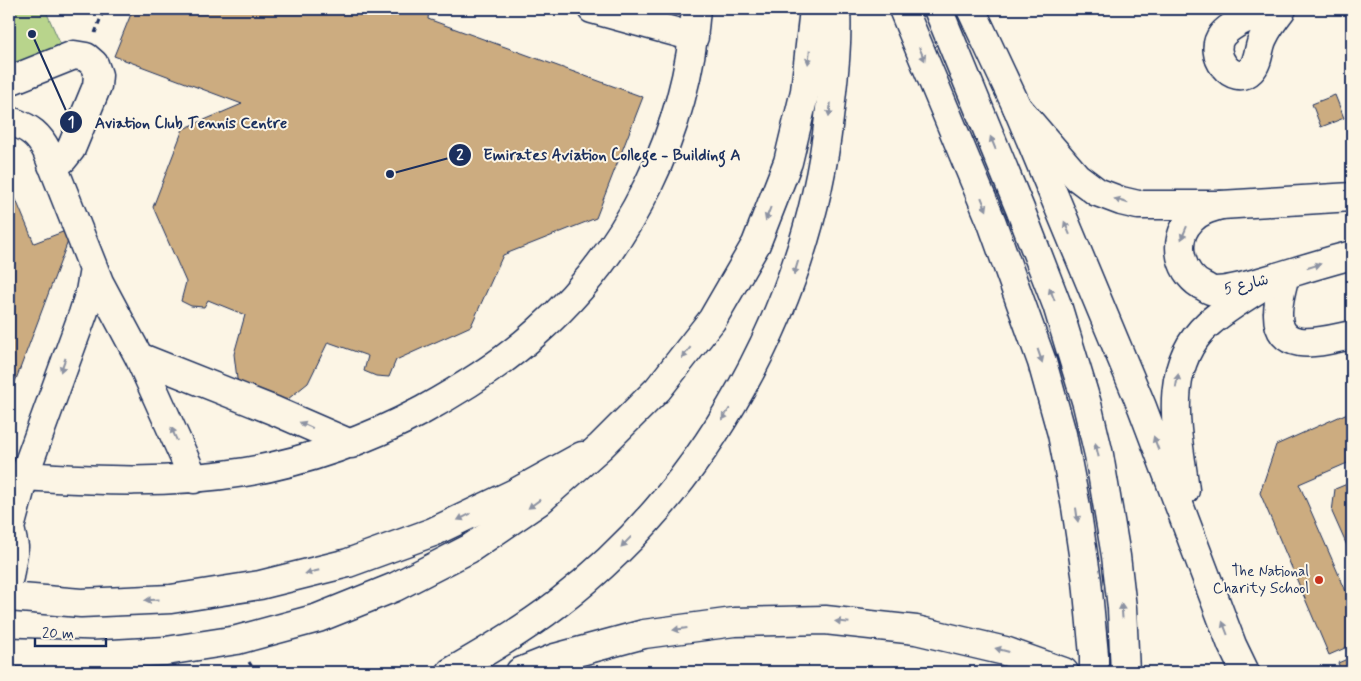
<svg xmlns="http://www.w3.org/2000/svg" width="1361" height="681" font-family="Mynerve,'Playpen Sans Arabic',sans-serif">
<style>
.green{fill:#b8d48c;stroke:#6a8275}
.building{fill:#ccac80;stroke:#1b2f5e}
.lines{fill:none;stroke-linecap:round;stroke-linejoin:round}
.minor-casing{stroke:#1b2f5e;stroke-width:31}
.major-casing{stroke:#1b2f5e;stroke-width:31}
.highway-casing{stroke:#1b2f5e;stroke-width:31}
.path{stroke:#1b2f5e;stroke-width:3;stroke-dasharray:5 4;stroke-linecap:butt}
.minor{stroke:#fcf5e5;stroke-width:28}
.major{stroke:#fcf5e5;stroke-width:28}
.highway{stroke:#fcf5e5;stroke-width:28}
.oneway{fill:#8c92a2}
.poi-dot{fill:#c8321e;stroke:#fcf5e5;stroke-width:2}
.labels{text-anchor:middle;stroke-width:4;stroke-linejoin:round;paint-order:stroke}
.street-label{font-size:15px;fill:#1b2f5e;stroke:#fcf5e5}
.poi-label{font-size:15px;fill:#1b2f5e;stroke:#fcf5e5;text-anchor:end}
.leader{fill:none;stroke:#1b2f5e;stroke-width:2}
.callout-dot{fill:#1b2f5e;stroke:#fcf5e5;stroke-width:2}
.mark-label{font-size:15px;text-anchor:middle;font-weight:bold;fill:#fff}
.callout-label{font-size:16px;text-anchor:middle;font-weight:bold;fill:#1b2f5e;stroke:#fcf5e5;stroke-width:4;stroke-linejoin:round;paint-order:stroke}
</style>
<rect width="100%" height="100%" fill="#fcf5e5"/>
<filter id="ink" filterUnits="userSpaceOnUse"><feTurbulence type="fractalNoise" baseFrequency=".02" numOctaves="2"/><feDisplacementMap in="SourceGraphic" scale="10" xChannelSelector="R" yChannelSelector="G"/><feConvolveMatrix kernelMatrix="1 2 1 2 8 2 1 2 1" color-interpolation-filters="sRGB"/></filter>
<g filter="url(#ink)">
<!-- green -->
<path class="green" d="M9,9H45L67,59L9,84Z"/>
<!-- building -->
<path class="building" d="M133,9H429L428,19L643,97L596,218L503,255L471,326L396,360L389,377L376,376L364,371L368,356L328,342L308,383L288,399L271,403L246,393L237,379L234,354L245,315L208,300L204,307L191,306L181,301L186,282L153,207L183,129L242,104L114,56Z
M1335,95L1344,118L1321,127L1312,104Z
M9,183L34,243L73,228L9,398Z
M1352,411V461L1299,484L1352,605V645L1329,655L1260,493L1276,445Z
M1352,482V557L1332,512L1335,489Z
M1352,657V672H1342L1338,663Z"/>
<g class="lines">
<defs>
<path id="minor" d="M592,9L694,37
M1269,9C1255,14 1231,24 1222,35C1207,54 1233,88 1251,70C1259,62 1258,48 1263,38C1268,27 1275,18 1282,9
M9,81L74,55L86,57L94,64L98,75L97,86L71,149L63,159L52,165
M13,122C30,128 39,135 47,151L99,282L139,357L194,479
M1352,197L1221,205C1210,208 1199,211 1191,220C1171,240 1180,276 1205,287C1208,289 1212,291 1215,291C1230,291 1246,286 1260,282C1291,273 1321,263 1352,255
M1285,275C1282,287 1278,301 1278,313C1277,357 1326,340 1352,335
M139,357L275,411L351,444
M24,476C101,481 168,484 245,472C308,461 367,440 423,410C463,388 503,363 537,332C630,250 687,131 696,9
M9,577L14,547L10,528L24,476L83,314L90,292L94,269
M9,597L81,603L171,599L260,585L348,563L433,532L515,493L582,456"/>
<path id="major" d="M971,9L1017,107L1077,177L1097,192L1121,201L1138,205H1221
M9,652L94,655L166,651L237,640L318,618L395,587L469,549L538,502L601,446L658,389L712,320L756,244L788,162L805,91L814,9"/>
<path id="highway" d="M903,9L992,223L1042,362L1062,434L1076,507L1087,581L1094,655V672
M938,9L1020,209L1057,305L1087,404L1099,455L1116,556L1122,608L1125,672
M1017,107L1142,407L1232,645L1245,672
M1185,490C1178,434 1160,368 1208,324C1228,306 1254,292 1277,277
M451,672C487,651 523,630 557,604C707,489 808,305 829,118C833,82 838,45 836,9
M520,672L555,658L644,634L734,622L825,620L916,630L1005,651L1064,672"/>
</defs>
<!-- minor casing -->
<use href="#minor" class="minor-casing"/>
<!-- major casing -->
<use href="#major" class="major-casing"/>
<!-- highway casing -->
<use href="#highway" class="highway-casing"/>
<!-- path -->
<path class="path" d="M95,33L104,9
M249,662L255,672"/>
<!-- minor -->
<use href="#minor" class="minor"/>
<!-- major -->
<use href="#major" class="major"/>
<!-- highway -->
<use href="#highway" class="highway"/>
</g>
<!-- one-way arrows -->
<defs><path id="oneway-solid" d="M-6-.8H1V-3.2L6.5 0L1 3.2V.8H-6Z" transform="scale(1.25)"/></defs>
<g class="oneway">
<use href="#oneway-solid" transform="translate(922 54) rotate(67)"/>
<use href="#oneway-solid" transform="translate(809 57) rotate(97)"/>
<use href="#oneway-solid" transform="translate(830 110) rotate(96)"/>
<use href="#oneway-solid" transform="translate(993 143) rotate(-112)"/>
<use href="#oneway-solid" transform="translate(1121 201) rotate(-163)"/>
<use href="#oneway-solid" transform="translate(984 204) rotate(68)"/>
<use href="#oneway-solid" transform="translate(768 214) rotate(111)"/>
<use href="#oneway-solid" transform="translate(1067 228) rotate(-113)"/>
<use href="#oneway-solid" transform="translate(1184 233) rotate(113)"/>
<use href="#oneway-solid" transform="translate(1314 266) rotate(-17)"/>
<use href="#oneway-solid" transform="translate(796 268) rotate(107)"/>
<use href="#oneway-solid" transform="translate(1052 294) rotate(-111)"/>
<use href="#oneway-solid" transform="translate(686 353) rotate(128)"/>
<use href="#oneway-solid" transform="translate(1040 356) rotate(71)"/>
<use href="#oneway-solid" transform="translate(63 365) rotate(110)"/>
<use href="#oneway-solid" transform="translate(1177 381) rotate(-80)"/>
<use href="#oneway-solid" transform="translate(726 414) rotate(123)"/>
<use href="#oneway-solid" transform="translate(306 425) rotate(-156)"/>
<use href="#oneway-solid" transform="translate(174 434) rotate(-114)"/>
<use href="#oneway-solid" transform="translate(1156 443) rotate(-110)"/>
<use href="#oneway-solid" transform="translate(1097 450) rotate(-103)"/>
<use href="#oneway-solid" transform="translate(534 504) rotate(144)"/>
<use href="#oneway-solid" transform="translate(1077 515) rotate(82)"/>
<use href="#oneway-solid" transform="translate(464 517) rotate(154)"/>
<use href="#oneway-solid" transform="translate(626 542) rotate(134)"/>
<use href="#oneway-solid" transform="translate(312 572) rotate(166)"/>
<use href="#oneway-solid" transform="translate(152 600) rotate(177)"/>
<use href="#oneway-solid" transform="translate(1122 611) rotate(-94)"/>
<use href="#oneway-solid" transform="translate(842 622) rotate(-174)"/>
<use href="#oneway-solid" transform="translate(1225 628) rotate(-111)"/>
<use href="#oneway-solid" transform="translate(680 629) rotate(172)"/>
<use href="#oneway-solid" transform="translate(1002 650) rotate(-165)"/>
</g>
</g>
<!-- markers -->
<circle class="poi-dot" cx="1319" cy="580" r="5"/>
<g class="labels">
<!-- street labels -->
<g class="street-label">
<text transform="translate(1246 284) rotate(-13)" y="5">شارع 5</text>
</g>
<!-- poi labels -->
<g class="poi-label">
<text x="1309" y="576">The National<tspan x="1309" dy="17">Charity School</tspan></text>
</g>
</g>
<!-- callouts -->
<path class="leader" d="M32 34L71 122M390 174L460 155"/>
<g class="callout-dot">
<circle cx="32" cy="34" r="5"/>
<circle cx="390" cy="174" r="5"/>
<circle cx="71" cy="122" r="12"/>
<circle cx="460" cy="155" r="12"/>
</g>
<g class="mark-label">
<text x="71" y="127">1</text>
<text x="460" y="160">2</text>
</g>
<g class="callout-label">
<text x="191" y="128">Aviation Club Tennis Centre</text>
<text x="612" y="160">Emirates Aviation College - Building A</text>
</g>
<!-- margin -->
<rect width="1361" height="681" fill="none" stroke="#fcf5e5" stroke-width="30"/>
<rect x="15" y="15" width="1331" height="651" fill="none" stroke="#1b2f5e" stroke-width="2" filter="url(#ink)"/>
<!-- scale -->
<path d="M35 638v8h71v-8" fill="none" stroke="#1b2f5e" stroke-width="2.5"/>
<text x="42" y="638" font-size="15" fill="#1b2f5e" stroke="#fcf5e5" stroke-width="4" paint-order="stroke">20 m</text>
</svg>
